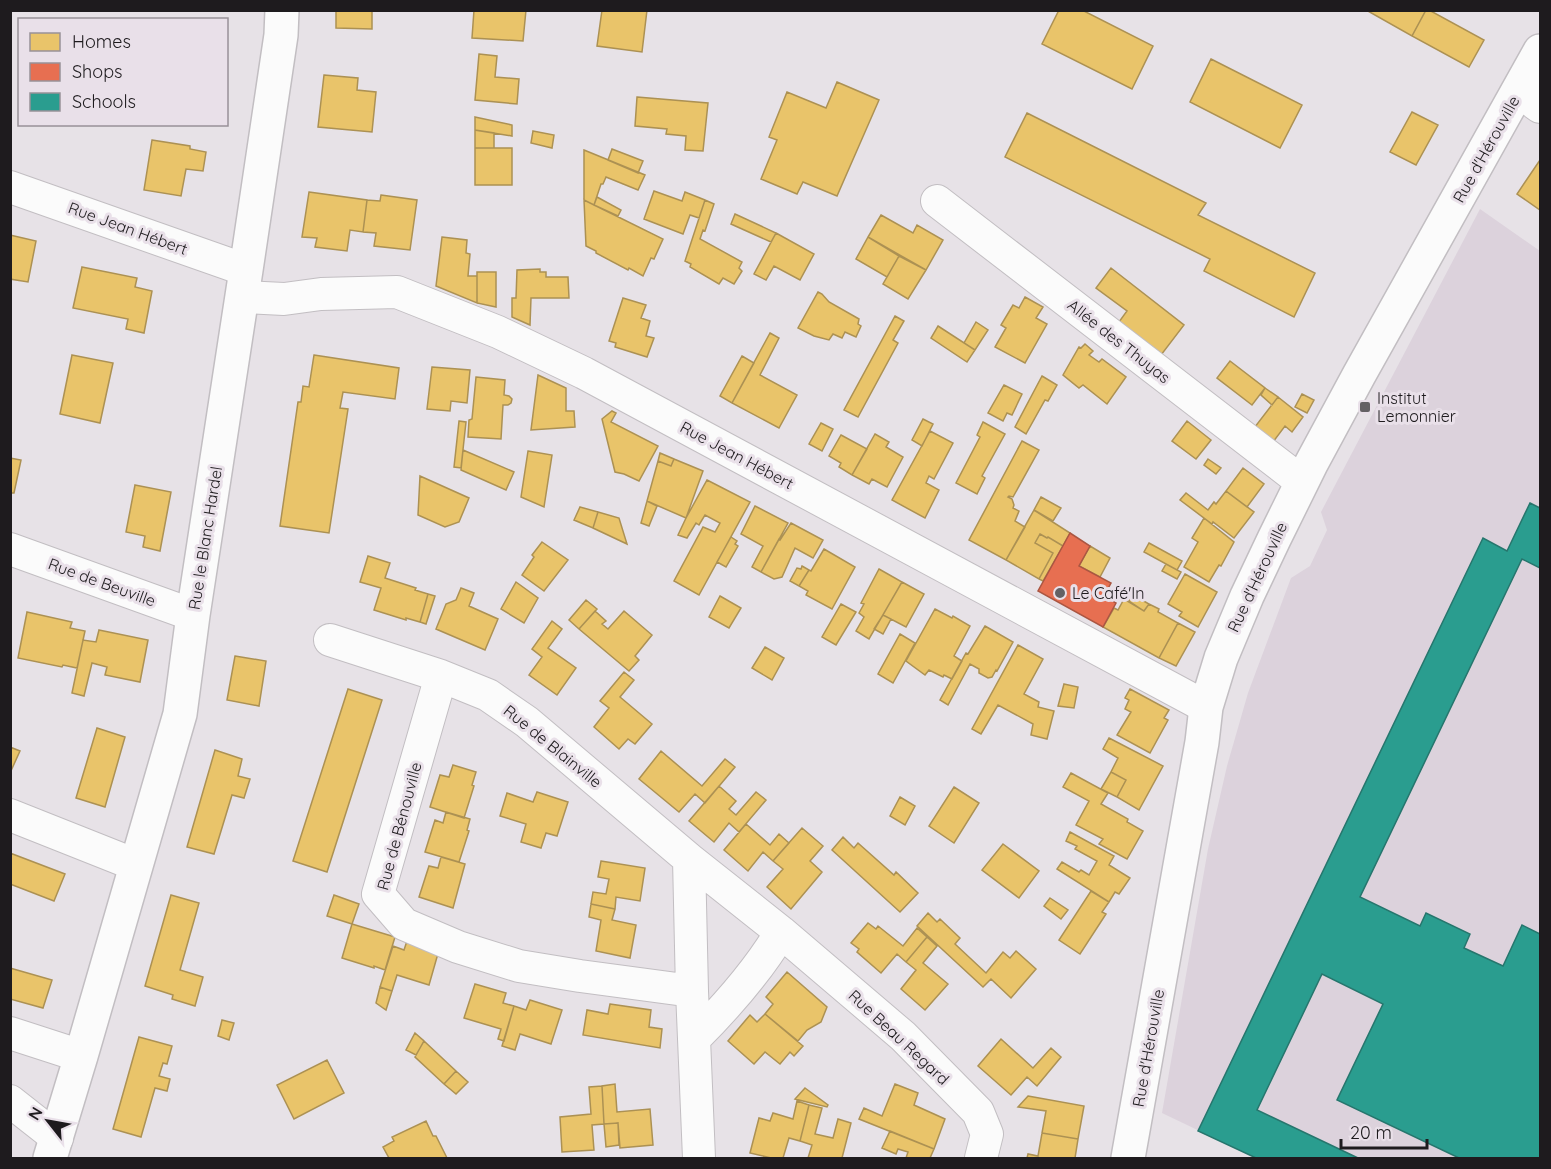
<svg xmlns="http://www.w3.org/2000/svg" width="1551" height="1169" font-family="Quicksand,sans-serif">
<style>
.built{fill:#dcd2dc}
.homes{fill:#e9c46a;stroke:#ac9153;stroke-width:1.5}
.shops{fill:#e76f51;stroke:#ab5642;stroke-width:1.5}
.schools{fill:#2a9d8f;stroke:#26766d;stroke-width:1.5}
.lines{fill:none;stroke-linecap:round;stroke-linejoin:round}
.street-casing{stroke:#c2bec2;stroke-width:34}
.secondary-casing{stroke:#c2bec2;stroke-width:36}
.street{stroke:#fbfbfb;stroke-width:32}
.secondary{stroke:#fbfbfb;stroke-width:33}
.poi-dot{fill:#646164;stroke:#e9e0e9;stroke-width:2}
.labels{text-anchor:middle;stroke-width:6;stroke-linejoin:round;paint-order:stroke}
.street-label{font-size:16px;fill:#1e1b1e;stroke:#e9e0e9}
.poi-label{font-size:16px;fill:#1e1b1e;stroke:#e9e0e9;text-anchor:start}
</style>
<rect width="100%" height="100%" fill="#e7e2e7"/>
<!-- built -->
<path class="built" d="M1480,209L1540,251V1158H1256L1162,1113L1208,849L1227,766L1248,693L1291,578L1310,566L1327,530L1321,512Z"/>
<!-- homes -->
<path class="homes" d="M336,10H372V29L336,28Z
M474,10H526L523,41L472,38Z
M602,10H647L642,52L597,46Z
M1059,10H1082L1153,46L1132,89L1042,44Z
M1366,10H1426L1412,36Z
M1426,10H1429L1484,40L1469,67L1412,36Z
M479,54L497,56L495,77L519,79L517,104L475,100Z
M1211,59L1302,105L1280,148L1190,102Z
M324,75L358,78L357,90L376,92L372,132L318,127Z
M837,82L879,100L837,196L803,182L797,194L761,179L777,140L769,137L787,92L826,108Z
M637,97L708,103L703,151L685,150L686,136L666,134L667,129L635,126Z
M1412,112L1438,125L1416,165L1390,152Z
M1027,113L1206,203L1198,215L1315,273L1294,317L1204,271L1210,259L1005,157Z
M475,117L512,125V136L475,130Z
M475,130L494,133V148H475Z
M533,131L554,135L552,148L531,143Z
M152,140L190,146V149L206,152L203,171L186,169L181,196L144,190Z
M475,148H512V185H475Z
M612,149L643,161L638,173L608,160Z
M584,150L645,175L638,190L606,177L603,184H601L594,205L584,200Z
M1540,160V210L1517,194Z
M654,191L682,201L685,192L705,200L699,218L690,215L683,234L644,219Z
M309,192L367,200L363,232L350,230L347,251L315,247L317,238L302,237Z
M381,195L417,200L410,250L374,246L376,233L363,232L367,200L380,201Z
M597,197L621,210L618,216L594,205Z
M584,200L663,239L654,259L651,258L643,276L629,268L628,270L596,253V251L586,246Z
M705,200L714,204L705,231L703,230L700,239L742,262L739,268L742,271L734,284L723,278L719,284L690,267L691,264L685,261Z
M735,214L776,233L771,242L731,224Z
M881,215L913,233L917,225L943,240L926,270L868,237Z
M776,233L814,254L800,280L774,266L766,280L754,274Z
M10,235L36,241L28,282L10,279Z
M442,237L467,240L466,253L470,254L468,276H477V303L436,286Z
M868,237L899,256L887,277L856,259Z
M899,256L926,270L908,299L883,284Z
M82,267L137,278L135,287L152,291L144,333L126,329L128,319L73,308Z
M1111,268L1184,325L1158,359L1116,326L1127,311L1096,288Z
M540,269V272H546V277H568L569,298H531L530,325L512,317V298H516L517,270Z
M477,272H496V307L477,303Z
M818,292L822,294L829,302L859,319L858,324L861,326L856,337L845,332L842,338L833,334L829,340L814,336L798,328Z
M1025,297L1043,307L1036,318L1047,324L1025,363L995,347L1006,328L1001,325L1013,305L1019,308Z
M623,298L646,305L641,318L650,321L646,336L654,338L647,357L615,347L616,343L609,341Z
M895,316L904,321L893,340L898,343L858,417L844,410Z
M976,322L988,330L975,350L964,343Z
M938,326L975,350L967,362L931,338Z
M770,333L779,338L760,375L797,395L779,428L732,403Z
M1085,344L1093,351L1089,355L1099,362L1102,359L1126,377L1107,404L1083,385L1079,388L1063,375L1079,347L1081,348Z
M72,355L113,363L100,423L60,414Z
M314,355L399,368L395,399L343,392L340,408L348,409L329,533L280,526L298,402H301L303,386L309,387Z
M742,356L754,363L732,403L720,396Z
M1230,361L1265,388L1252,405L1217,378Z
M432,367L470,370L467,403L451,401L450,411L427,409Z
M538,375L566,388V411H574L575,427L531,430Z
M1042,376L1057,385L1048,401L1045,400L1026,434L1015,427Z
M476,377L505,380L504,395L509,396L512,399L511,403L508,405H503L501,439L468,437L469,420L472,419Z
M1004,385L1022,394L1012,415L1007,413L1003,421L988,413Z
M1265,388L1278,397L1272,405L1261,395Z
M1302,394L1314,400L1307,413L1295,407Z
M1278,397L1303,417L1292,432L1285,426L1270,446L1251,432Z
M612,411L616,413L611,422L658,446L639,481L624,474L615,472L602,419Z
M923,419L933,424L922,446L912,440Z
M459,421L466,422L461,468L454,467Z
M1187,421L1211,440L1196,459L1172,441Z
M983,422L1005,434L982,476L985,478L977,494L956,483L980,437L977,435Z
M821,423L833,429L822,451L809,444Z
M930,431L953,443L934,479L929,476L926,483L939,490L925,518L892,500Z
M875,434L889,442L886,447L903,457L887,487L872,479L869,484L852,475Z
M841,435L867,449L852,475L839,467L841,463L829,456Z
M1022,441L1039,450L1013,497L1009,496L1008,497L1012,499L1014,505L1013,508L1019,511L1015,521L1025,527L1006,560L969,540Z
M463,450L514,472L506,490L461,470Z
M528,451L552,455L544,507L521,497Z
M660,453L674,459L671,466L658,461Z
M10,458L21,460L14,493H10Z
M674,459L703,471L686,518L647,501L658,461L671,466Z
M1208,459L1221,468L1216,474L1204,465Z
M1243,468L1264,484L1247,507L1226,491Z
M420,476L469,498L459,522L445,527L418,515Z
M707,480L750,502L699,595L674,581L703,527L715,532L720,523L705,515L699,525L696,523L687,538L678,535L686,518Z
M135,485L171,492L160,551L143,547L145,536L126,532Z
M1226,491L1254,512L1234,538L1213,522L1212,524L1180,500L1186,493L1208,510L1214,502L1216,504Z
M1041,497L1061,508L1053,521L1034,510Z
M647,501L657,506L649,526L641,523Z
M755,506L788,523L761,572L752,567L763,546L741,534Z
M580,507L598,512L593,528L574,520Z
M1034,510L1070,533L1063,546L1048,537L1047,538L1040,534L1035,543L1053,553L1039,579L1006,560Z
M598,512L619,518L627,544L593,528Z
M1204,518L1234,542L1221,566L1219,565L1209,582L1184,567L1198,542L1192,538Z
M791,523L823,540L813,558L795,548L782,577L774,579L761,572L779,539L780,540Z
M1040,534L1047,538L1048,537L1063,546L1043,581L1039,579L1053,553L1035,543Z
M731,537L737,541L735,544L738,546L726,567L717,562Z
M542,542L568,560L544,591L522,575L534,557L532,555Z
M1149,543L1182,561L1177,570L1144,552Z
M1090,546L1110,558L1100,577L1079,566Z
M824,549L855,567L832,609L806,595L808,591L799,586L809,570L811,571Z
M368,556L390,563L385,578L416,588L415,590L428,594L420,622L406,618V620L374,610L381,588L360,582Z
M1166,564L1181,572L1177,579L1162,571Z
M802,566L809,570L799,586L790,581L797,568L801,569Z
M879,569L902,582L869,639L856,631L864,617L859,613L864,604L861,603Z
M1185,574L1217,592L1198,627L1179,616L1182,612L1168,604Z
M516,582L538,598L524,623L501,609Z
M902,582L924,594L906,627L883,615Z
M461,588L474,593L469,606L498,619L485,650L436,629L446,604L456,600Z
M428,594L435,596L426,624L420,622Z
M1133,595L1149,604L1144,611L1129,601Z
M720,596L741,608L729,628L709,617Z
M1124,599L1144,611L1149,604L1159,609L1158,612L1178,623L1159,658L1103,627L1114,608L1118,610Z
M586,600L597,609L579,629L569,620Z
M841,604L856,612L836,645L822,637Z
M935,609L952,618L953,616L970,626L954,656L962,661L952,679L944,675L943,677L929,670L925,675L906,661Z
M595,611L606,621L602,624L608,629L624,611L652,635L635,656L639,660L629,671L579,629Z
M27,612L72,622L70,628L85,631L77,668L63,665L62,667L18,658Z
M883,615L891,619L883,634L874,629Z
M552,621L562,629L548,648L576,668L557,695L529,675L542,657L532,649Z
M1178,623L1195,632L1176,666L1159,658Z
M985,626L1013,642L997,671L996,670L992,677L988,678L979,673V669L970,664L948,705L940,700L966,653L968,654Z
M99,630L148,640L140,682L105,675L107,667L92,663L84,696L72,693L83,640L96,642Z
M900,634L915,643L893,683L878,674Z
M1018,645L1043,659L1024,694L1039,702L1038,707L1054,711L1047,739L1031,735L1033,724L998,705L981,734L972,729Z
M765,647L784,658L772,680L752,668Z
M235,656L266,661L259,706L227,700Z
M624,672L634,680L620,697L652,724L635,744L628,739L619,749L594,727L609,708L600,701Z
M1064,684L1078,687L1074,708L1058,706Z
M348,689L382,700L327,872L293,861Z
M1130,689L1169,710L1164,718L1168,720L1150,753L1117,735L1131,712L1125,709L1129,700L1125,698Z
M97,728L125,737L105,807L76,798Z
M1109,738L1163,766L1139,810L1117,797L1126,780L1111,772L1118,758L1103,749Z
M10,747L20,751L10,773Z
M215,750L242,759L238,776L250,779L244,798L232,795L214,854L187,847Z
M661,751L702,786L725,759L735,767L705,803L695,794L679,812L639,779Z
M453,765L476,772L472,785L474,786L464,818L430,807L440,775L449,777Z
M1111,772L1126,780L1117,797L1101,789Z
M1071,773L1108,793L1101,804L1128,819L1127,822L1143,831L1127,859L1099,844L1103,839L1076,825L1089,801L1063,787Z
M719,786L736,801L729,809L736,815L756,792L766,800L739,832L729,823L714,842L689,821Z
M954,787L979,803L954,843L929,826Z
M537,792L568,802L557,836L546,833L541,848L521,842L526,824L500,816L507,793L533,802Z
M900,797L915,806L905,825L890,816Z
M446,812L470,819L467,830L469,831L459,862L425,852L435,820L443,823Z
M746,824L770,845L779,834L789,843L773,861L763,852L748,871L724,850Z
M802,828L823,846L810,861L822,872L791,909L767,887L783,869L773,861Z
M1070,832L1114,856L1109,865L1130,878L1119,894L1115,892L1109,902L1057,869L1062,862L1079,872L1081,870L1089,875L1097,861L1075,849L1077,846L1066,841Z
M843,837L854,848L858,843L894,875L896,872L918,893L900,912L832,850Z
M1003,844L1039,871L1019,898L982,870Z
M10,853L65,874L54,901L10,884Z
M441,857L465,864L453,908L419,897L429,866L438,868Z
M601,861L645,868L640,901L616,897L615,909L591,904L593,892L606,894L609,879L598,877Z
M1091,891L1109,902L1102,912L1106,914L1080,954L1059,940Z
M171,895L199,903L180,970L203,977L195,1006L172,999L173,995L145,986Z
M334,895L359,904L352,924L327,916Z
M1050,898L1068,910L1061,919L1044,906Z
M591,904L615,909L612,920L636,925L630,958L596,951L601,920L589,917Z
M928,913L937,922L940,919L960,938L955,944L986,973L1003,952L1010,958L1016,951L1036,969L1011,998L991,979L983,987L917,926Z
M868,923L876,929L878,926L903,946L917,928L927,937L906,962L897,954L881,973L857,952L859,949L851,943Z
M352,924L395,937L385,970L374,966V968L342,958Z
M927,937L937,946L923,963L948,984L925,1010L901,989L916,970L906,962Z
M407,941L439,950L429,985L397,975L392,991L380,987L393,946L404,950Z
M10,968L52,980L43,1008L10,999Z
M787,972L827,1007L821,1022L807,1030L798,1041L765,1014L773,1004L766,997Z
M475,984L506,993L503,1003L514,1006L504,1041L498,1039L501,1029L464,1018Z
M380,987L392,991L386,1010L376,1003Z
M530,1000L562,1010L551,1044L520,1034L515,1050L502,1046L514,1006L526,1010Z
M610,1004L651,1010L649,1027L662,1029L660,1048L583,1035L587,1010L608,1014Z
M765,1014L803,1046L794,1056L790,1052L780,1064L765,1052L754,1064L728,1041L750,1015L757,1022Z
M222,1020L234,1023L229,1040L218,1036Z
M415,1033L424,1041L416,1055L406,1050Z
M139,1037L172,1046L167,1064L163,1063L159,1076L170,1079L167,1091L155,1088L141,1137L113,1129Z
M1001,1039L1033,1068L1051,1048L1061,1057L1037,1086L1027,1077L1011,1095L978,1066Z
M424,1041L456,1071L444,1084L415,1057Z
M327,1060L344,1093L294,1119L277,1085Z
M456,1071L468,1082L456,1094L444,1084Z
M615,1084L617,1112L650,1109L653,1145L620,1148L618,1123L604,1124L602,1086Z
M895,1084L918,1093L914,1105L945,1119L934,1149L859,1119L864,1108L882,1116Z
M602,1086L604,1124L592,1125L594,1150L562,1152L560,1117L591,1114L589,1087Z
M805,1088L828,1105L827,1107L795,1099Z
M1028,1096L1084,1106L1078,1139L1042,1133L1046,1111L1018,1107Z
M797,1101L809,1105L800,1141L789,1138L783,1158H771L750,1153L759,1118L770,1121L773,1113L793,1119Z
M809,1105L822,1108L815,1134L833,1138L838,1119L851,1123L842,1158H808L812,1145L800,1141Z
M426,1121L433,1136H436L447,1158H389L383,1147L394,1141L392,1137Z
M618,1123L619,1145L606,1147L604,1124Z
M890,1131L934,1149L930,1158H906L908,1152L898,1149L896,1154L882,1148Z
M1042,1133L1078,1139L1075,1158H1027L1028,1154L1038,1156Z"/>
<!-- shops -->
<path class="shops" d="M1070,533L1090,546L1079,566L1111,583L1104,596L1116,603L1103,627L1038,591Z"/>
<!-- schools -->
<path class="schools" d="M1530,503L1540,508V568L1522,559L1360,897L1420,926L1426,913L1470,934L1464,948L1503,966L1522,925L1540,934V1158H1459L1337,1100L1383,1004L1322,974L1257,1110L1358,1158H1256L1198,1131L1483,538L1507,551Z"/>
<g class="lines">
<defs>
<path id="street" d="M1518,91L1540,107
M10,187L246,270
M937,201L1302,482
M242,297L284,299L321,294L397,292L498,332L584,373L1206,707
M10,549L193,615
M330,640L441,676L488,695L527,722L689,859L692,991L699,1158
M441,676L378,894L404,924L458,947L519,966L580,976L692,991
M10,815L136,865
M689,859L781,932C758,971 726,1007 694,1039
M781,932L903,1036L978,1112L987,1134L981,1158
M10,1033L81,1056
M10,1101L57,1138"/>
<path id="secondary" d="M50,1158L81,1056L180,714L193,615L246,270L281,35L282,10
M1128,1158L1202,742L1206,707L1221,658L1247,596L1274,539L1311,464L1359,375L1540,51"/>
</defs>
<!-- street casing -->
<use href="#street" class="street-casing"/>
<!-- secondary casing -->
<use href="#secondary" class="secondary-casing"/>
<!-- street -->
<use href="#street" class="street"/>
<!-- secondary -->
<use href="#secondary" class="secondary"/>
</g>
<!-- markers -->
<g class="poi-dot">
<rect x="1359" y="401" width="12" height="12" rx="3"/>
<circle cx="1060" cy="593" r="6"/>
</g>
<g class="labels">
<!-- street labels -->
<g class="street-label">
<text transform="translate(1486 149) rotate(-61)" y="6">Rue d'Hérouville</text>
<text transform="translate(128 228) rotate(20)" y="6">Rue Jean Hébert</text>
<text transform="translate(1119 341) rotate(38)" y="6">Allée des Thuyas</text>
<text transform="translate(737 455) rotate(28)" y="6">Rue Jean Hébert</text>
<text transform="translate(205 538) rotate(-81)" y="6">Rue le Blanc Hardel</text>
<text transform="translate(1257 577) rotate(-65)" y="6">Rue d'Hérouville</text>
<text transform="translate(102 582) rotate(20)" y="6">Rue de Beuville</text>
<text transform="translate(553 746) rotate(39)" y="6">Rue de Blainville</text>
<text transform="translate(399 826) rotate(-75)" y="6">Rue de Bénouville</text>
<text transform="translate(899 1037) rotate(43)" y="6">Rue Beau Regard</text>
<text transform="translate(1148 1048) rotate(-80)" y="6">Rue d'Hérouville</text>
</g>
<!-- poi labels -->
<g class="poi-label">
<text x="1377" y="404">Institut<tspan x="1377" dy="18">Lemonnier</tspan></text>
<text x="1072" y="599">Le Café'In</text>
</g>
</g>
<!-- border -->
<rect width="1551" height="1169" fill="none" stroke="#1e1b1e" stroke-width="24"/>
<!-- legend -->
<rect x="18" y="18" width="210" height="108" fill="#e9e0e9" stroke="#989198" stroke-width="1.5"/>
<rect x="30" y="33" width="30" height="18" fill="#e9c46a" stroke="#989198" stroke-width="1.5"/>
<text x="72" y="48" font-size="18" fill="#1e1b1e">Homes</text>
<rect x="30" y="63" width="30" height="18" fill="#e76f51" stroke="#989198" stroke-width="1.5"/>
<text x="72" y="78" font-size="18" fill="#1e1b1e">Shops</text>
<rect x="30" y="93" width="30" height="18" fill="#2a9d8f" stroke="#989198" stroke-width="1.5"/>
<text x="72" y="108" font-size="18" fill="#1e1b1e">Schools</text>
<!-- north arrow -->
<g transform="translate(48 1121) rotate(301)" stroke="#e9e0e9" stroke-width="4.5" paint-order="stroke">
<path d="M0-4.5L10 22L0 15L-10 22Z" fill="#1e1b1e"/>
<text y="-9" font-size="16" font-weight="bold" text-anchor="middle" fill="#1e1b1e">N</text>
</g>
<!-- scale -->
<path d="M1341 1139v9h86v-9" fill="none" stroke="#1e1b1e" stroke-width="3"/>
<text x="1350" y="1139" font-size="18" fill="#1e1b1e" stroke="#e9e0e9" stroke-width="4.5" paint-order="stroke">20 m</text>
</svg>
